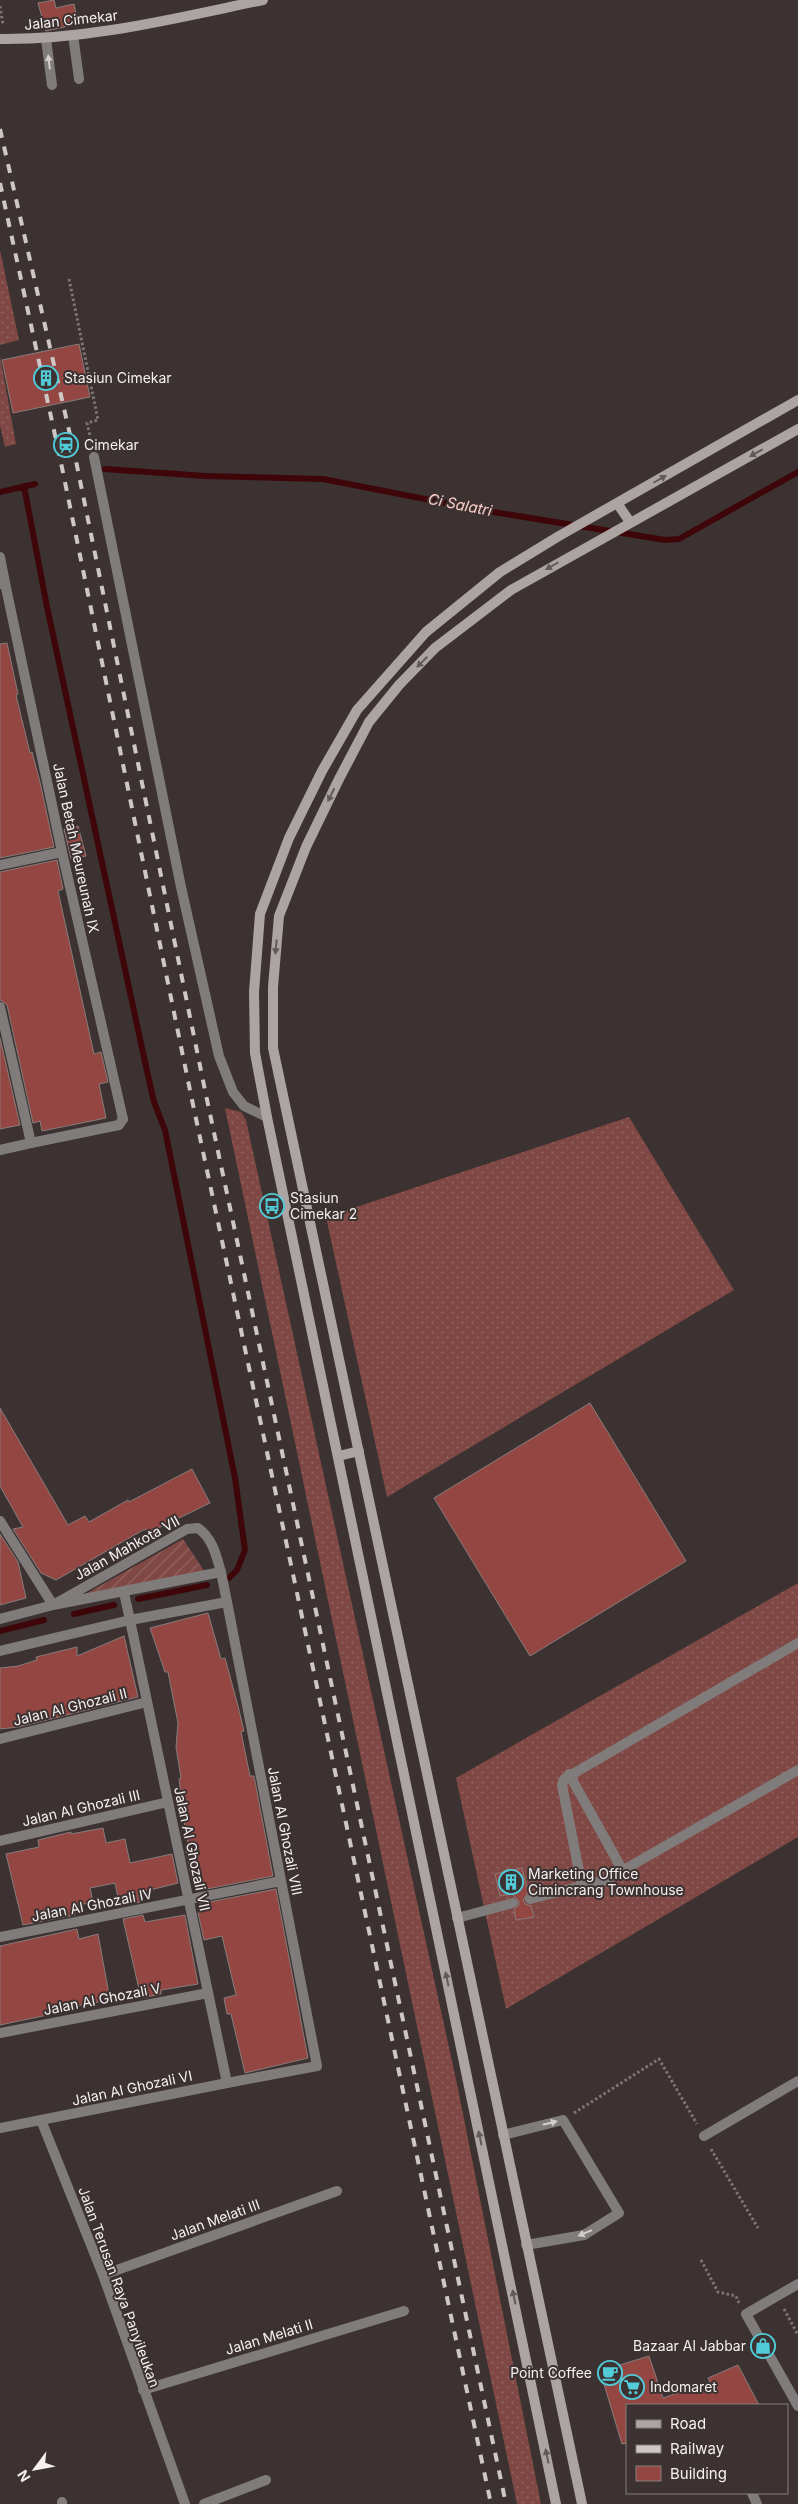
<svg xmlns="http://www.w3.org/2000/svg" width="798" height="2504" font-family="Inter,sans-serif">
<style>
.grass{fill:url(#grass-dots)}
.garden{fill:url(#garden-furrows)}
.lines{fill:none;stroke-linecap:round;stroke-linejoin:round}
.stream{stroke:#3e0608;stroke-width:6}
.building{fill:#944642;stroke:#877d7c}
.path{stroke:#7e7675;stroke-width:3;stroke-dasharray:2.5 2.5;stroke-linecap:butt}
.lane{stroke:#817c7c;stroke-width:10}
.street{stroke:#817c7c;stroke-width:10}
.secondary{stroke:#aba4a3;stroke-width:10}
.rail{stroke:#cdc7c6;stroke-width:4;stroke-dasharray:9 9;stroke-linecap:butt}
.oneway{fill:#d3cdcd}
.oneway2{fill:#625a59}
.labels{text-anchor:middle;stroke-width:4;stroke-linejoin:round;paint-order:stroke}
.street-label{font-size:14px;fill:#f6f0f0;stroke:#3b3231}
.poi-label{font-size:14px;fill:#f6f0f0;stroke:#3b3231;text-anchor:start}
.water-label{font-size:15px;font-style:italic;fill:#fccdc8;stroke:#3b3231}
</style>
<defs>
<pattern id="grass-dots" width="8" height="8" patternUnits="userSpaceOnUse" patternTransform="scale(1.25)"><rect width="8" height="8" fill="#7f4844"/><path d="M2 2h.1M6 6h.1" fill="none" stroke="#92635f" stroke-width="1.8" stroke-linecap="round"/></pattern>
<pattern id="garden-furrows" width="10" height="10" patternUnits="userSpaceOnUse" patternTransform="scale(1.25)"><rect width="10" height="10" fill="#7f4844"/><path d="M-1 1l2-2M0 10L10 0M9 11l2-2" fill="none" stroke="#92635f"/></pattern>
</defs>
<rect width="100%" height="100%" fill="#3b3231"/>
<!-- grass -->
<path class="grass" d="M0,250L19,340L0,345Z
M0,356L16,444L5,447L0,425Z
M225,1108L241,1112L246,1120L457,2084L541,2504H517Z
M629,1117L734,1290L387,1497L326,1217Z
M798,1583V1837L506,2009L456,1778Z"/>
<!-- garden -->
<path class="garden" d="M183,1539L207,1575L80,1597Z"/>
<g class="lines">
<!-- stream -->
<path class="stream" d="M105,469L205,476L323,479L481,510L665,540L679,539L798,472
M24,486L47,607L145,1062L154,1102L165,1130L235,1478L245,1550L237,1570L229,1578
M0,492L35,484
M138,1599L207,1585
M74,1614L114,1605
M0,1631L44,1620"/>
</g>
<!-- building -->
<path class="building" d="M54,0L56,8L74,4L78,24L46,31L38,3Z
M79,344L90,397L13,413L2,360Z
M7,643L18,694L16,695L30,753L32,752L40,782L54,847L0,858V644Z
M78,826L86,856L71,859L64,829Z
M57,860L63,889L58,891L94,1054L101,1052L108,1082L99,1084L106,1118L42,1131L40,1121L33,1123L7,1005L0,1000V872Z
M0,1038L20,1125L0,1129Z
M590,1403L686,1561L530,1656L434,1498Z
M0,1408L68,1525L85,1516L89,1522L128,1500L129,1502L192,1469L210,1503L148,1533L145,1529L56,1580L41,1573L13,1529L23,1527L0,1486Z
M0,1534L18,1562L26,1598L0,1605Z
M208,1613L221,1659L225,1658L238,1706L244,1731L241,1732L250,1776H254L273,1876L197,1891L195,1879L192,1880L186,1851H189L184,1821L179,1779L181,1778L176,1747L178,1723L168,1672H165L150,1628Z
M124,1636L138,1697L19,1727L0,1729V1668L18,1666L37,1660L36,1657L77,1647V1656Z
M103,1828L106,1843L125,1839L130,1863L172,1854L178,1883L138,1893L140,1902L120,1906L115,1883L90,1888L93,1902L74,1906L75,1915L23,1925L6,1854L39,1847L38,1840L71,1832V1834Z
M522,1868L528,1892L523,1900L525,1904L531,1906L534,1917L516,1920L514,1910L519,1905V1901L512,1894L500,1896L495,1874Z
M276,1889L308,2058L245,2073L231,2014H227L224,1998L236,1995L222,1936L204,1940L198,1913L201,1912L199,1904Z
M143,1915L145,1922L185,1915L198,1984L161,1990V1994L141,1998L123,1919Z
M77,1929L79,1939L98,1934L110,2000L70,2007L71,2010L0,2025V1946Z
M649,2356L663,2398L710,2382L708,2378L738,2365L759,2405H627V2443L622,2444L600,2371Z"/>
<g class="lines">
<!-- path -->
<path class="path" d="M0,6L3,25
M69,279L98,420L87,423L92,444
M574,2113L659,2059L697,2124
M711,2149L758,2228
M701,2260L718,2292L736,2296L739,2303
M784,2309L798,2335"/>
<!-- lane -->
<path class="lane" d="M73,35L79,79
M46,39L52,85
M94,457L181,887L219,1056L233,1092L244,1106L267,1117
M0,557L5,583L0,584
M31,1143L119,1125L123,1119
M124,1593L130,1620L227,1602L221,1572
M569,1774L623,1871
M582,1886L562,1785L564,1779L798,1643
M530,1899L606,1880L798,1770
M457,1918L513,1903
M227,2083L317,2066
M503,2135L563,2120L619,2213L584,2235L526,2245
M798,2284L746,2314L798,2406
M204,2504L266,2480"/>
<!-- street -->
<path class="street" d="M5,583L62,852L123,1119
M0,865L62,852
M0,1007L31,1143L0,1150
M0,1521L53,1605
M227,1602L317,2066
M0,1619L53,1605L221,1572C216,1555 213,1539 198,1528L187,1529L53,1605
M0,1651L130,1620L227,2083L0,2128
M0,1739L147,1702
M0,1841L168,1802
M0,1937L281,1881
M0,2033L208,1993
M41,2120L103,2275L185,2504
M704,2136L798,2081
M103,2275L337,2191
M143,2390L404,2311
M752,2493L757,2504
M62,2502V2504"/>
<!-- secondary -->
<path class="secondary" d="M0,39C89,40 176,18 263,0
M617,503L630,522
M339,1456L359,1451
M556,2504L267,1117L255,1053L254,992L260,914L289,838L322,771L357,710L426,632L500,572L559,536L798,400
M582,2504L273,1048V987L279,916L306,847L339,779L369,722L399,685L435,648L511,590L798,429"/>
<!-- rail -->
<path class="rail" d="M0,129L76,461L206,1095L506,2504
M0,183L60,458L192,1100L491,2504"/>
</g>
<!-- one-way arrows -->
<defs><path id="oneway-solid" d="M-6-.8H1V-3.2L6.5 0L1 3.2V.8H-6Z" transform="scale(1.25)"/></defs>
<g class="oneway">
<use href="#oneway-solid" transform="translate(49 62) rotate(-97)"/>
<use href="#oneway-solid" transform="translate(550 2123) rotate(-14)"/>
<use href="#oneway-solid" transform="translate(585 2233) rotate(157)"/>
</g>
<g class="oneway2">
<use href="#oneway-solid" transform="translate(756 453) rotate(151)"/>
<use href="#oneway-solid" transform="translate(660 479) rotate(-30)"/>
<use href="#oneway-solid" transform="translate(552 566) rotate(150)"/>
<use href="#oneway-solid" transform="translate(422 662) rotate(135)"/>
<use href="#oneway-solid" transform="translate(331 795) rotate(116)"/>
<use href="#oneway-solid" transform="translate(276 947) rotate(95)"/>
<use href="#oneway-solid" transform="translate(447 1979) rotate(-102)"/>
<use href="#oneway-solid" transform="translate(480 2138) rotate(-102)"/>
<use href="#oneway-solid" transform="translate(514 2297) rotate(-102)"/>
<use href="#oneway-solid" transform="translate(547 2456) rotate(-102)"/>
</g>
<!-- icons -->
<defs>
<symbol id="building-ring" viewBox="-11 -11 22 22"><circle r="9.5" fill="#3b3231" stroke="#52cbd8" stroke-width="1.5"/><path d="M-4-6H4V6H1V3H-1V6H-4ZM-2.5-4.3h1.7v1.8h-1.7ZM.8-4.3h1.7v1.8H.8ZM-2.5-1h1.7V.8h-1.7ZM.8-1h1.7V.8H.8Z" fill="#52cbd8"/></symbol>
<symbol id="station-ring" viewBox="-11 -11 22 22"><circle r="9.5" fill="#3b3231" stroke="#52cbd8" stroke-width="1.5"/><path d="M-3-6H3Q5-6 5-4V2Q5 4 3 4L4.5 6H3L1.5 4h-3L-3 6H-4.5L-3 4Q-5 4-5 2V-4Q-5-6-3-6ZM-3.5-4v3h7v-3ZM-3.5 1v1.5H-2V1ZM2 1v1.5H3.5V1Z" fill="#52cbd8"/></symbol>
<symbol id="bus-ring" viewBox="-11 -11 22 22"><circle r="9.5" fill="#3b3231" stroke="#52cbd8" stroke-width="1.5"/><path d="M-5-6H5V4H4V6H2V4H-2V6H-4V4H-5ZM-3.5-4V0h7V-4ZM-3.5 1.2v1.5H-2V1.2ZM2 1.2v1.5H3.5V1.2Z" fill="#52cbd8"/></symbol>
<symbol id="shop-ring" viewBox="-11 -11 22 22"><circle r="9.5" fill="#3b3231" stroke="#52cbd8" stroke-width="1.5"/><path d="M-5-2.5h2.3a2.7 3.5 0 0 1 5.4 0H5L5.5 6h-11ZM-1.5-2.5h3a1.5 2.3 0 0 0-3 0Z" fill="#52cbd8"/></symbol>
<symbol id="cafe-ring" viewBox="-11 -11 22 22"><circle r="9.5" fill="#3b3231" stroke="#52cbd8" stroke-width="1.5"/><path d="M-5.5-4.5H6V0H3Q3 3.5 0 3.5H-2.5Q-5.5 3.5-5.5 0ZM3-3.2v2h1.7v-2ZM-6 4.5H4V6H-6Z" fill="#52cbd8"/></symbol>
<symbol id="supermarket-ring" viewBox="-11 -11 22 22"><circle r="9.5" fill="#3b3231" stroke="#52cbd8" stroke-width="1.5"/><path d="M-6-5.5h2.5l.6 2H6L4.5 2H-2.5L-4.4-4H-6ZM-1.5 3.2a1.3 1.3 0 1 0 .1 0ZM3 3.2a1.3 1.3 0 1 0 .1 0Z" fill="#52cbd8"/></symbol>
</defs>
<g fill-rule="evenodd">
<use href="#building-ring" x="32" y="364" width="28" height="28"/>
<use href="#station-ring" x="52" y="431" width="28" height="28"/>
<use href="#bus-ring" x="258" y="1192" width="28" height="28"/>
<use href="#building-ring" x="497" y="1868" width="28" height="28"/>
<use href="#shop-ring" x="749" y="2332" width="28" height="28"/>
<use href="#cafe-ring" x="596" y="2359" width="28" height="28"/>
<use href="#supermarket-ring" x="618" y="2373" width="28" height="28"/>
</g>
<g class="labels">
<!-- street labels -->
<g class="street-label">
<text transform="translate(71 20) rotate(-6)" y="5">Jalan Cimekar</text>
<text transform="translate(76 848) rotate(78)" y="5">Jalan Betah Meureunah IX</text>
<text transform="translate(127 1548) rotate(-29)" y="5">Jalan Mahkota VII</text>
<text transform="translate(70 1707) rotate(-14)" y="5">Jalan Al Ghozali II</text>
<text transform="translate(81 1808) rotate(-13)" y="5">Jalan Al Ghozali III</text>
<text transform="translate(285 1831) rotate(79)" y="5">Jalan Al Ghozali VIII</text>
<text transform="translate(192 1849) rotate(78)" y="5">Jalan Al Ghozali VII</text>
<text transform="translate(92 1905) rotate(-11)" y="5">Jalan Al Ghozali IV</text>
<text transform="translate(102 1999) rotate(-11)" y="5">Jalan Al Ghozali V</text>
<text transform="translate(132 2088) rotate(-12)" y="5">Jalan Al Ghozali VI</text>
<text transform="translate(215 2220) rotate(-20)" y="5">Jalan Melati III</text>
<text transform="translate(119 2287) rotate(70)" y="5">Jalan Terusan Raya Panyileukan</text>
<text transform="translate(269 2337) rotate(-17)" y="5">Jalan Melati II</text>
</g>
<!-- poi labels -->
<g class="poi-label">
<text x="64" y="383">Stasiun Cimekar</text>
<text x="84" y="450">Cimekar</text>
<text x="290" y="1203">Stasiun<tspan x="290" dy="16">Cimekar 2</tspan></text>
<text x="528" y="1879">Marketing Office<tspan x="528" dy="16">Cimincrang Townhouse</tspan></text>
<text x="746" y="2351" text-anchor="end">Bazaar Al Jabbar</text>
<text x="592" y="2378" text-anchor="end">Point Coffee</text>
<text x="650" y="2392">Indomaret</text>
</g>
<!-- water labels -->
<g class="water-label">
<text transform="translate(460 505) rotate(11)" y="5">Ci Salatri</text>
</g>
</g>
<!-- legend -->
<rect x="626" y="2404" width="162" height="90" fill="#3b3231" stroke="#867e7d"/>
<rect x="636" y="2420" width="25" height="8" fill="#aba4a3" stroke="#867e7d"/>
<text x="670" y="2429" font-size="15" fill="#f6f0f0">Road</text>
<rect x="636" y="2445" width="25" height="8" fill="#cdc7c6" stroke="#867e7d"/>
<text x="670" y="2454" font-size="15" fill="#f6f0f0">Railway</text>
<rect x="636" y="2466" width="25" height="15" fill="#944642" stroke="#867e7d"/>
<text x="670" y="2479" font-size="15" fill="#f6f0f0">Building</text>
<!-- north arrow -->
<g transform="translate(35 2469) rotate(238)" stroke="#3b3231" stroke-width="4" paint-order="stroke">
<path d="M0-4L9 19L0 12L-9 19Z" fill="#f6f0f0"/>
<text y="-8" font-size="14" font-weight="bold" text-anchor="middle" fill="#f6f0f0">N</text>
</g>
</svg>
